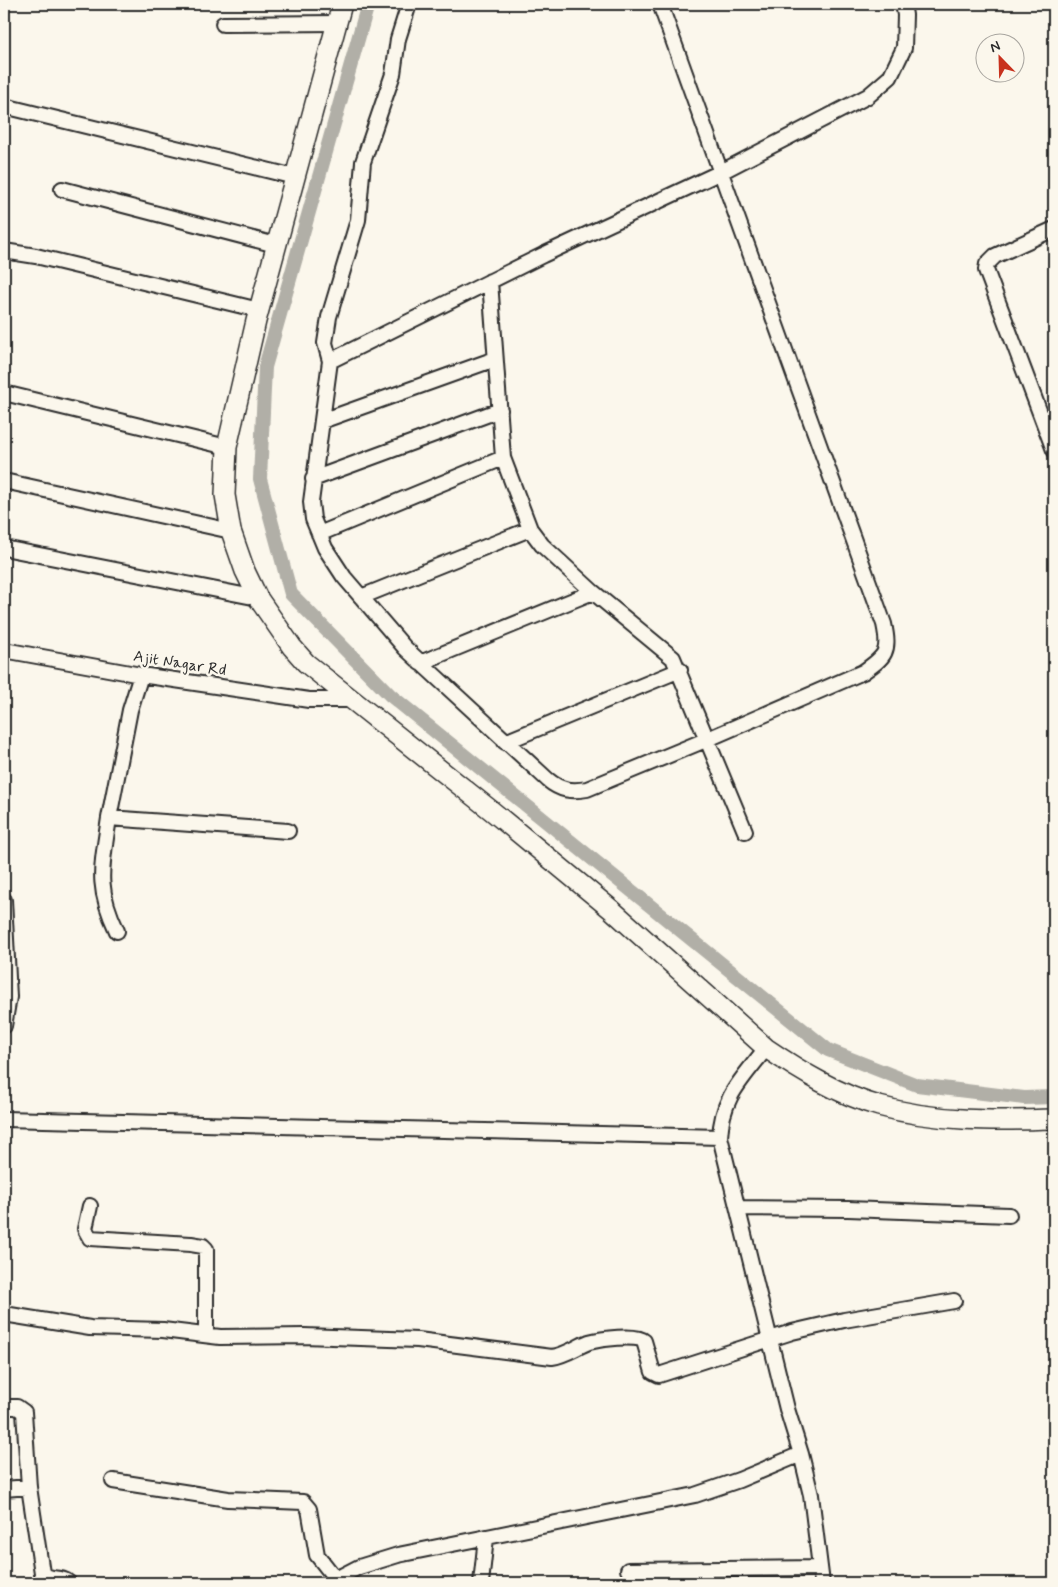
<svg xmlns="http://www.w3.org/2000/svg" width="1058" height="1587" font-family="Mynerve,sans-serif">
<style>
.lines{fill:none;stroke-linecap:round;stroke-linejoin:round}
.canal{stroke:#b1afa7;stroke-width:14}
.street-casing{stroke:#2b2b2b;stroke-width:18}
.secondary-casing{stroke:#2b2b2b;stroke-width:22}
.street{stroke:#fbf7ec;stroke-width:14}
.secondary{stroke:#fbf7ec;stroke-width:19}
.labels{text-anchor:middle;stroke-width:5;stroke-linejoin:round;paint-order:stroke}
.street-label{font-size:16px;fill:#2b2b2b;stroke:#fbf7ec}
</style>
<rect width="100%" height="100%" fill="#fbf7ec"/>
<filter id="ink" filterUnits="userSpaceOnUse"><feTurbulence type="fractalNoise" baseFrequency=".02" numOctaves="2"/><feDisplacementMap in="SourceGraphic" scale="10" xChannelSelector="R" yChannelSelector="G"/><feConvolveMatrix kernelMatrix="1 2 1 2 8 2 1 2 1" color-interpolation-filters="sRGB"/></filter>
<g filter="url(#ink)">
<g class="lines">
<!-- canal -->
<path class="canal" d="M368,4L265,367L260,479L291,594L390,695L828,1050L917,1085L1024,1098L1054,1097"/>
<defs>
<path id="street" d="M409,4L398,39L393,74L363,162L358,220L329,317L325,343L330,361L311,502L313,519L325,548L344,577L405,648L548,780C560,790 571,792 587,789L708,739L863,672C886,656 890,652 884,624L660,4
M223,24L337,23
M4,106L295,177
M62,189L276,245
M1054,229L995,256L987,264L986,270L1054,450
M4,251L36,256L259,310
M490,281L503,458L530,529L542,545L593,592L673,658L745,831
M330,361L543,255L721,172L868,96L890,77L904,48L905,15L903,4
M4,393L227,447
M322,421L495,359
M313,479L500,410
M4,481L231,531
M319,534L503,458
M4,548L258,598
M361,597L530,529
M4,650L141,675L309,700H351
M420,663L593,592
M141,675L130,710L109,818L288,831
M505,742L680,670
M109,818C102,867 95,885 117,931
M4,900L9,997L4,1026
M766,1048C742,1080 722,1096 720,1137L787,1409L801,1454L811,1495L822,1583
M4,1119L720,1137
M90,1206L85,1229L90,1238L191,1244L203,1246L206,1249V1335
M738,1208L848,1209L1009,1215
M4,1314L90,1328L163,1330L220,1337L304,1336L418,1340L552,1357C566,1355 576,1347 589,1342C600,1339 637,1334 644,1341L653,1372L659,1375L792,1332L844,1320L954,1301
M4,1407H17L24,1412L29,1487
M113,1481L228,1499L303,1502L309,1509L317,1555L335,1578
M4,1489L29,1487L42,1573C50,1582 61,1575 69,1583
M628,1570L819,1568
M328,1583L359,1567L398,1555L695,1495L739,1480L801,1454
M481,1583L486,1538"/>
<path id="secondary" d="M342,4L256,321L227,447L225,495L231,531L245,571L258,598L292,647L306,663L492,811L612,910L766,1048C800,1071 839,1095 879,1106C936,1122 995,1121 1054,1119"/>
</defs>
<!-- street casing -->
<use href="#street" class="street-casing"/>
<!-- secondary casing -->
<use href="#secondary" class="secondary-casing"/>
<!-- street -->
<use href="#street" class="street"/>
<!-- secondary -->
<use href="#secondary" class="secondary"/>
</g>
</g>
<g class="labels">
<!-- street labels -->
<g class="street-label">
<text transform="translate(180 662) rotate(9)" y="6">Ajit Nagar Rd</text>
</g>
</g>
<!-- margin -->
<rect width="1058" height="1587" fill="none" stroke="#fbf7ec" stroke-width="20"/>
<rect x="10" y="10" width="1038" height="1567" fill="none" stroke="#2b2b2b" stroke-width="2" filter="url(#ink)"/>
<!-- north arrow -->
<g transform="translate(1000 58) rotate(337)"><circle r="24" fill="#fbf7ec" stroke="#a8a59f"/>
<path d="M0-4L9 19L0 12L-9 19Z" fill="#c8321e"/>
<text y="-8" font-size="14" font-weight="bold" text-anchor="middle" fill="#2b2b2b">N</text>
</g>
</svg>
